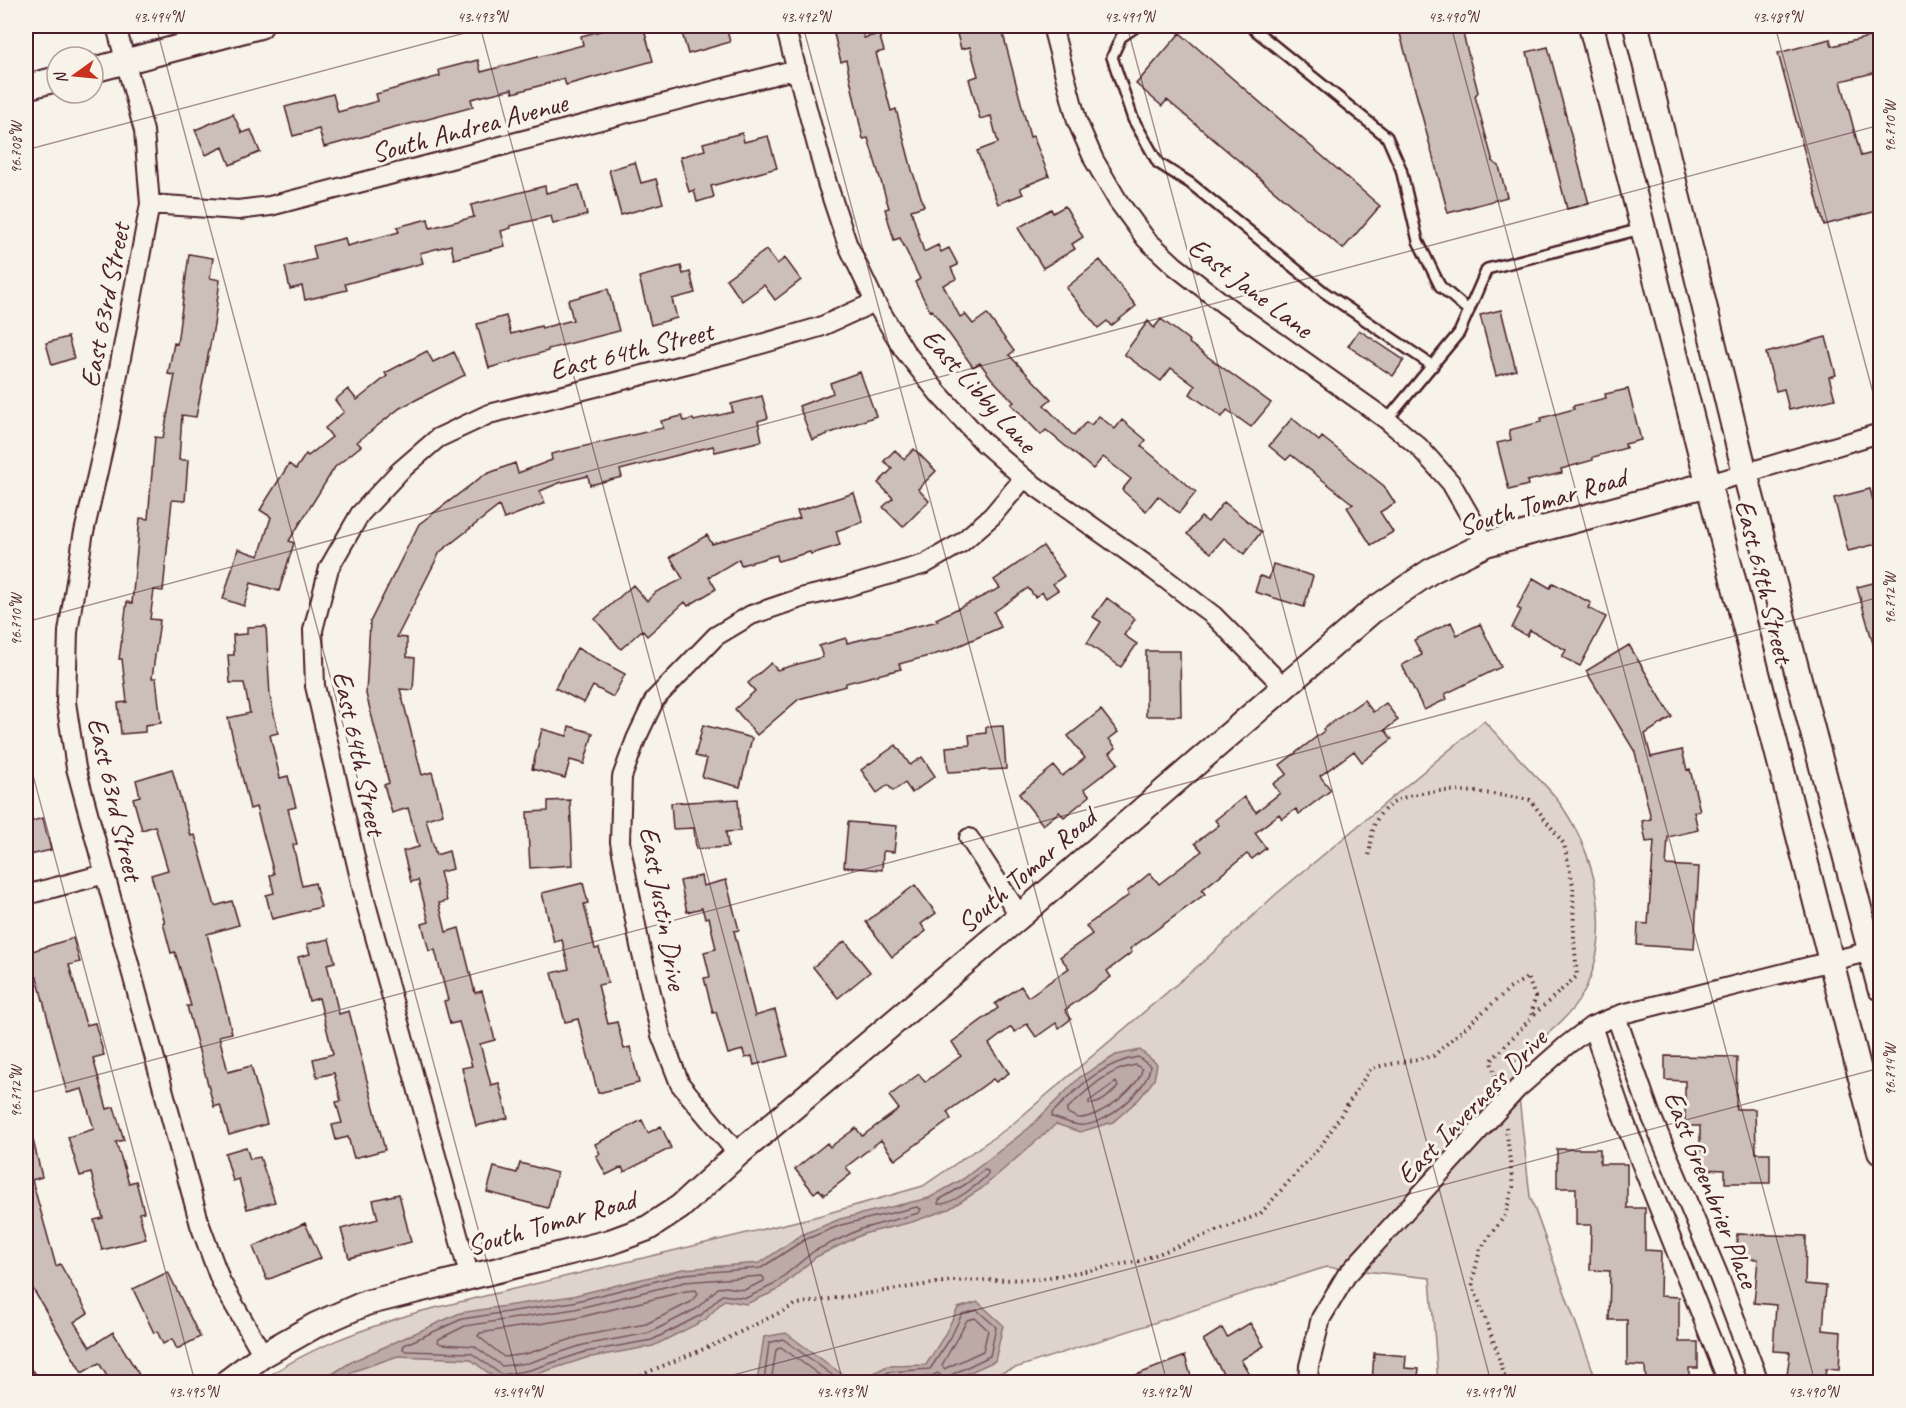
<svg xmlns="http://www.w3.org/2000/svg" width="1906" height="1408" font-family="Caveat,sans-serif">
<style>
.green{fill:#ded4cc;stroke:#947a7c;stroke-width:1.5}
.water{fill:#bcaaa7;stroke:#8e7275;stroke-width:1.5}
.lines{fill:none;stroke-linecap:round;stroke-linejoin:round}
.shore{stroke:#78575d;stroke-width:1.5}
.building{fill:#ccbfb9;stroke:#4a1f2b;stroke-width:1.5}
.lane-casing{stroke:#4a1f2b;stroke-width:14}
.street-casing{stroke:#4a1f2b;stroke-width:22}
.secondary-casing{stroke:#4a1f2b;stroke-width:28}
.path{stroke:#4a1f2b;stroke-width:4;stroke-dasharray:1.5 4.5;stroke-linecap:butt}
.lane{stroke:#f7f3e8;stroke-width:9}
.street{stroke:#f7f3e8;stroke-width:18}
.secondary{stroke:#f7f3e8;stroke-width:24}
.ticks{fill:none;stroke:#4a1f2b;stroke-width:1.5;stroke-opacity:0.45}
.labels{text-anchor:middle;stroke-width:6;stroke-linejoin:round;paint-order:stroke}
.street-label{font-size:28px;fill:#4a1f2b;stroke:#f7f3e8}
.neatline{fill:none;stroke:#4a1f2b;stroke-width:2}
.ticks-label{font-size:15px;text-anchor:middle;fill:#4a1f2b}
</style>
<rect width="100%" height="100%" fill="#f7f3e8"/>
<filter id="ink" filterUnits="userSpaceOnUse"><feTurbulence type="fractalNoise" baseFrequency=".0167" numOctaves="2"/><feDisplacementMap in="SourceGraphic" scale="12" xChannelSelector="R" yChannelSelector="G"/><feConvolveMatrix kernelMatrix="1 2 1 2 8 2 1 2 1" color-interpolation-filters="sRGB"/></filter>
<g filter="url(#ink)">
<!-- green -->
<path class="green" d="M1484,721C1500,738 1515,754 1531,771C1539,780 1549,788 1556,798C1596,851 1616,934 1582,995C1567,1022 1537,1041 1515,1062L1530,1196L1597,1382H1438L1430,1278L1326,1267L972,1382H260C307,1348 363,1329 418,1312L818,1216L923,1186L1009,1127L1205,960L1275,895Z"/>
<!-- water -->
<path class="water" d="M1140,1050L1157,1064L1154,1080L1139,1099L1113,1122L1080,1132L1056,1124L981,1189L949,1209L912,1222L863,1234L816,1257L776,1291L746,1304L724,1300L705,1320L653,1346L586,1358L531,1376L499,1381L470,1359L398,1356L354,1371L341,1382H319L353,1361L460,1313L572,1296L683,1269L760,1263L801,1235L840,1219L929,1198L963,1179L1029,1128L1080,1077L1116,1055Z
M978,1302L1003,1325L995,1361L955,1379L952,1382H757L764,1337L786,1333L843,1375L863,1379L887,1366L926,1365L944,1336L958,1308Z"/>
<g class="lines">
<!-- shore -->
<path class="shore" d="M1138,1057L1150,1066C1149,1090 1103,1128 1079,1125C1070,1124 1060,1119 1052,1117V1113C1078,1088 1101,1063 1138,1057Z
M1136,1065L1142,1069C1140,1088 1099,1118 1080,1118C1076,1118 1071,1114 1067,1113V1109C1087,1090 1108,1069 1136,1065Z
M1116,1082L1118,1087C1109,1095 1101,1105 1089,1104V1101Z
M984,1170L988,1171V1174C979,1184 951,1206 938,1204L939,1200L966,1184Z
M917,1207L921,1209L919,1213L861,1229L814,1251L773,1285L746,1298L722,1295L701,1315L652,1340L585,1352L530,1370L502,1375L471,1353L406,1351L403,1349L404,1345L462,1319L573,1302L684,1274L761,1268L804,1240L841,1225Z
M762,1276L764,1278V1281L744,1290L726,1287L718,1288L696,1309L649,1333L583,1345L528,1363L502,1366L474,1346L441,1344L438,1342L439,1339L465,1326L575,1309L685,1282Z
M696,1290L698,1294L691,1302L646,1324L581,1336L526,1354L504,1357L478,1336L480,1333L577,1318L686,1291Z
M975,1318L988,1330L983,1351L944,1369L942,1365L967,1320Z
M764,1382L769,1343L783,1339L839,1380L848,1382
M771,1382L776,1350L781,1347L829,1382
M870,1382L889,1372L930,1369L950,1339L962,1314L977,1310L996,1327L990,1356L951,1375L948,1382
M886,1382C902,1374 922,1383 938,1373L941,1376L940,1382"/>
</g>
<!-- building -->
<path class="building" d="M619,26H643L653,61L566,85L564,79L513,93L512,89L471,99L473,107L324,147L319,129L293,136L285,107L333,94L338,112L378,101L376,94L440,76L439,70L478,60L481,72L583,45L581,36Z
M680,26H726L730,42L688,54Z
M849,26H861L864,38L879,34L884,51L876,53L891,111L896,109L912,170L924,206L911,210L924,252L938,245L941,252L949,248L958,265L951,268L956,279L943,285L960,317L965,314L973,324L987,314L1014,351L1009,355L1051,399L1044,405L1074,436L1086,422L1091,425L1099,416L1115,429L1122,420L1146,440L1141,446L1196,492L1179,513L1158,496L1146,511L1122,490L1131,479L1103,457L1093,469L1046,430L1041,435L1011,404L1014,402L991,378L980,363L973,367L932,310L930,311L915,282L920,279L900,238L894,240L885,209L889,208L868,138L863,139L846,60L841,62L833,30Z
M955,26H1001L1030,137L1033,136L1049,176L1020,188L1023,194L998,204L977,151L998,143L991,116L980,119L969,79L978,76L970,47L961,49Z
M1398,26H1461L1478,92L1475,96L1493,162L1499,166L1507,197L1448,213Z
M1180,33L1380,206L1343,249L1167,100L1162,106L1136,84Z
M1881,34V71L1841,81L1861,156L1881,151V210L1824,225L1778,53L1830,39L1832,46Z
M1548,47L1589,204L1567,209L1527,52Z
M233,114L242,133L251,130L260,152L230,165L223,147L206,155L195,130Z
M742,133L744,142L768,136L777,168L711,186L714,197L697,202L694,190L689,192L680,157L705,150L703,143Z
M635,162L641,183L656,179L663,203L621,215L609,170Z
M579,185L587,215L553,224L551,216L510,226L511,228L501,231L505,246L454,259L451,245L420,253L423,263L345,284L347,290L305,300L302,286L290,289L285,267L316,259L313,246L345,238L347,246L399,232L397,227L428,219L430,228L474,217L471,205L545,186L546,193Z
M1065,206L1083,237L1072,244L1075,249L1043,268L1018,228L1051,209L1053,213Z
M766,250L777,264L785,258L801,280L775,300L764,285L742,301L726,279Z
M189,254L213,258L210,278L220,280L214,325L196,417L182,415L179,460H188L185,501L172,500L163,591L154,590L150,619L160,620L152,678H156L161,723L145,725V732L121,734L118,703L127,702L122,659H119L127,602L132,603L140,518L148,519L155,437L163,438L175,375L168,374L174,343L177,344Z
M1100,260L1136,306L1111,326L1107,321L1098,328L1066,288Z
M681,266L683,274L690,272L695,293L672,299L677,318L651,325L639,277Z
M608,289L619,331L548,349V351L489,368L477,324L506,316L511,334L541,326L542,328L573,320L568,300Z
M1501,310L1516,370L1496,376L1480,315Z
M1161,319L1190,341L1189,343L1271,403L1251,427L1227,410L1222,417L1190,394L1195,386L1171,368L1161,381L1124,354L1148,321L1154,328Z
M1359,330L1404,360L1393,376L1348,346Z
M68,337L74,358L52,365L46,343Z
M1826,337L1836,375L1829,377L1835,399L1789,410L1784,389L1776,391L1766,353Z
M427,351L433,362L454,352L465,375L400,408L357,442L361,446L335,467L289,541L294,543L279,591L251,583L244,606L223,599L238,549L259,556L271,517L260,510L289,464L296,469L306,454L308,456L332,437L325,428L344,412L335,400L348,389L357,400L387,376L385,373Z
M860,372L876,416L812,440L799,406L833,393L830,383Z
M1628,389L1641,440L1625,444L1626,448L1593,457V460L1561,469L1562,473L1527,481L1528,485L1509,490L1497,443L1511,440L1509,430L1541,422V418L1574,409L1573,406L1606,398L1605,394Z
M762,396L768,418L758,421L762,441L715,452L713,446L620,470L622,477L590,485L588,476L559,483L540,491L545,503L504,519L499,506L440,552L397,637L407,638V657L415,658L413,690L400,689L422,775L432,772L443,814L426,819L436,855L449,851L453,869L440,872L447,901L439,903L446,932L459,928L475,993L482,991L495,1040L480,1044L491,1085L499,1083L508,1118L476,1126L462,1068L472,1066L459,1022L450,1024L444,1001L448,1000L435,950L429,951L422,924L429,922L418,880L411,882L403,851L419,847L408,808L392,813L384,785L389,783L366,694L370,622L419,524L484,475L515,463L518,473L552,460L551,454L663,428L661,421L682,416L684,421L693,419L694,421L733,412L731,404Z
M1292,418L1319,441L1322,437L1384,486L1395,503L1380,512L1393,532L1371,545L1347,507L1353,504L1291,455L1286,460L1269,446Z
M914,449L936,471L918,489L929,501L903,527L883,507L893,498L878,483L892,469L884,461L895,450L904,459Z
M1870,489L1875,508L1881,507V543L1848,551L1834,498Z
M854,493L863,522L836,531L840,545L811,554L810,552L778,561L777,555L741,565L739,559L709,577L716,589L688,606L685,602L647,636L642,630L621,649L595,619L633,585L647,601L656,592L683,579L670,557L707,535L712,544L800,518L797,511Z
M1224,502L1261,532L1244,554L1224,538L1211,553L1187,534L1201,517L1208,522Z
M1043,546L1064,576L1053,584L1058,590L1046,598L1042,592L1035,597L1028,588L994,612L1001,627L947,651L899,664L901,669L846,683V686L799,699L757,735L735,709L755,691L748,683L771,663L777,670L823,657L819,646L846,638L847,643L938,621L936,619L1000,588L994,580Z
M1273,564L1313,576L1304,607L1255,592L1260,576L1269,579Z
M1533,578L1550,588L1553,583L1591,603L1588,608L1606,617L1580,666L1562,657L1566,650L1530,630L1527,636L1512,628L1521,610L1517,608Z
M1881,581V654H1876L1857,587Z
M1107,598L1135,619L1124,635L1137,644L1121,667L1087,643L1101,622L1093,617Z
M1451,622L1457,635L1480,624L1501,667L1445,694L1447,699L1424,710L1402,665L1422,655L1414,640Z
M266,626L270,696L278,733L270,735L280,778L288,776L296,807L288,809L297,844L293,845L302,886L315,883L321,907L272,919L266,895L274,893L270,875L274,874L256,807L250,809L228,718L250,713L244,683H230L228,655H234L233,635L247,634V627Z
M1629,645L1672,717L1645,734L1651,757L1682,750L1687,770L1690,769L1700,811L1694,812L1698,830L1668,837L1666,865L1699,867L1694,949L1637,945L1638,923L1648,924L1654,841L1646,842L1642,821L1651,819L1635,752L1586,671Z
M577,648L625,674L613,697L593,686L584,703L555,688Z
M1146,651H1180L1181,716H1146Z
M1364,700L1373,712L1386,703L1398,720L1385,730L1392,739L1362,762L1354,751L1320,776L1331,790L1299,814L1296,809L1282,819L1279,814L1255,833L1266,848L1252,859L1247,854L1202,890L1205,894L1130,949L1132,952L1107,971L1111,977L1065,1010L1071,1019L1059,1028L1056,1023L1036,1037L1027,1024L1015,1032L1011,1027L989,1044L1009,1073L996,1082L993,1079L947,1112L951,1119L895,1160L881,1140L846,1167L851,1174L824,1195L819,1189L814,1193L795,1169L827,1143L830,1147L856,1128L862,1136L899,1109L889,1096L919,1074L925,1082L961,1056L952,1042L998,1008L995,1004L1021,986L1028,997L1069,968L1060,957L1092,934L1086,926L1129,895L1127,892L1150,873L1159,884L1202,851L1195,843L1219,825L1215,820L1244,797L1256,812L1280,793L1273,784L1287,774L1280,765L1324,731L1323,729Z
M1101,710L1118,732L1109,739L1116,748L1110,753L1118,763L1084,789L1090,796L1064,817L1059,812L1043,825L1019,794L1054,766L1062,776L1085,758L1068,736Z
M703,725L752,738L740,787L702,777L707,759L695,756Z
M569,726L593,733L584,764L570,760L565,778L532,769L542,729L567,736Z
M1003,726L1006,769L948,772L946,747L970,745L969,735L986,733V727Z
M896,745L910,765L922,757L935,776L912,793L905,783L893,791L888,785L877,793L861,770Z
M172,769L191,836L195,835L215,906L232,901L239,925L207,934L232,1033L219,1036L228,1072L251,1066L267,1124L229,1135L220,1105L214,1107L187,1006H191L175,952L171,953L163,923H165L151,875L168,870L155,826L142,830L133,798L140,796L136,780Z
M738,799L740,831L726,832L728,847L696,849L694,828L673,829L671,803Z
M570,800L573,865L530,868L527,812L548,811V801Z
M43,818L51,850L26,856V823Z
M848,822L897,826L894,852L883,851L882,870L844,867Z
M701,876L703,886L726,880L739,930L734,931L755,1016L775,1010L788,1056L754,1065L752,1056L745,1058L743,1050L728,1054L716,1012L713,1013L704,978L710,977L704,952L716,949L709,917L705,918L702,908L687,912L680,881Z
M583,883L588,903L584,904L595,949L599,948L608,983L598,985L608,1024L617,1022L624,1049L630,1047L639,1083L598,1093L578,1019L565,1022L552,973L569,969L562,940L554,942L542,893Z
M915,885L936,913L921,924L926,931L892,957L866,922Z
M73,938L80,962L69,965L86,1025L95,1023L104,1055L93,1058L107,1109L114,1107L124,1140L116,1142L129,1183L136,1181L144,1212L139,1213L146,1239L102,1250L94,1220L103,1218L91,1173L80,1176L68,1137L94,1129L82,1089L67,1093L37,977L32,979L26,956V953Z
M329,939L335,962L327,964L339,1014L349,1011L385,1150L354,1158L348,1137L336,1140L332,1125L342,1123L336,1102L341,1101L334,1073L317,1077L313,1059L333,1054L319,998L309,1001L298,957L310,954L307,944Z
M845,941L870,972L838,998L813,967Z
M1665,1056L1737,1057L1736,1109H1755L1756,1153H1770V1183H1725V1170L1700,1169V1126H1685V1081L1665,1080Z
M642,1120L648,1133L661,1126L671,1148L624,1172L622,1167L606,1175L596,1156L600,1154L595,1144Z
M31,1132L42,1177L32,1180L56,1266L60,1264L88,1313L74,1322L90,1347L113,1332L144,1383H111L99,1363L82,1373L26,1277V1133Z
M246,1147L250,1159L260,1157L275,1202L247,1209L239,1179L233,1181L225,1153Z
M1557,1149H1600V1164H1627V1208H1645V1250L1661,1251L1660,1296L1679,1297V1342H1698V1368H1689V1383H1646L1645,1366L1627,1365V1320H1609L1610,1271L1590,1270L1591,1225H1576V1188H1557Z
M520,1163L557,1173L548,1208L487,1192L494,1167L517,1173Z
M399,1194L411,1242L349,1258L341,1229L378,1219L373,1200Z
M305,1223L321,1258L267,1280L253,1247Z
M1737,1234L1806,1236L1805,1284L1826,1286L1823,1330L1841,1332L1839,1370L1826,1369L1824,1383H1786L1790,1352L1773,1351L1776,1305L1754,1303L1758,1259H1736Z
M168,1272L200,1337L177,1349L172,1339L163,1344L157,1331L154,1333L133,1289Z
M1250,1323L1264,1346L1241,1360L1255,1383H1229L1203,1340L1222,1328L1227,1337Z
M1374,1353L1406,1356L1405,1368L1419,1369L1417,1383H1372Z
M1185,1356L1193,1383H1123V1380Z"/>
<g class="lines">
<defs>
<path id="lane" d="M1137,26L1121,37L1112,57L1133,119L1158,163L1190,183L1324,292L1433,366
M1250,26L1387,137L1401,169L1418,241L1440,286L1469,311
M1387,420L1459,333L1487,269L1641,229"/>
<path id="street" d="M116,26L144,131L150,204L108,427L83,537L68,632L66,702L76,768L200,1225L221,1282L263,1355
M785,26L827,183L847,243L875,302L904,350L938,393L983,442L1024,478L1155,571L1214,616L1283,686
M1052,26L1077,121L1094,160L1118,201L1146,239L1175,266L1225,305L1387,420L1419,447L1451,483L1486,544
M150,204L238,210L270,206L797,69
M1709,484L1880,433
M969,838L1020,916
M26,895L105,874
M1616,1016L1650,1113L1720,1279L1759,1382
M1592,1026L1624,1120L1728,1382
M738,1154L680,1084L661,1035L640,946L620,842L622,777L636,739L655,699L716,636L751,615L804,597L840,589L925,564L961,543L992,516L1024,478
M470,1278L366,904L315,686L313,630L329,568L360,514L400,471L438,438L489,414L730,353L820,327L875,302
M26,1378L29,1382
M1308,1382L1309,1366L1321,1318L1346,1276L1517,1089L1567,1045L1592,1026L1622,1014L1871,951"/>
<path id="secondary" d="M1591,26L1880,1152
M1636,26L1745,473L1880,988
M93,70L260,26
M26,87L57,79
M227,1382L263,1355L316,1325L366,1303L610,1242L648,1228L680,1207L738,1154L1020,916L1372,611L1431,571L1486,544L1709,484"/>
</defs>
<!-- lane casing -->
<use href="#lane" class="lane-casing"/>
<!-- street casing -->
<use href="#street" class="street-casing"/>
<!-- secondary casing -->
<use href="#secondary" class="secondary-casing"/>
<!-- path -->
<path class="path" d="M1369,855C1371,846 1371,833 1375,823C1397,775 1489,793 1530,800L1564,844L1573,885L1574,939L1577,976L1531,1017
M624,1382L718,1343L797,1304L950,1281L1040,1279L1140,1261L1260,1214L1323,1143L1371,1068L1433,1056L1509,989L1528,977L1535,997L1531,1018L1491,1061L1497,1085
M1506,1382L1496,1348L1472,1283L1480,1250L1505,1215L1513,1187L1506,1127"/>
<!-- lane -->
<use href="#lane" class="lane"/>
<!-- street -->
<use href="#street" class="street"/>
<!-- secondary -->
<use href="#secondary" class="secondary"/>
</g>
</g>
<!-- ticks -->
<path class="ticks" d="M156,26L519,1382M480,26L843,1382M803,26L1167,1382M1127,26L1491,1382M1451,26L1815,1382M1775,26L1880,419M26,150L491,26M26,622L1880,125M26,749L195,1382M26,1094L1880,597M707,1382L1880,1068"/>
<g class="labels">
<!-- street labels -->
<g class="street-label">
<text transform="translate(469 127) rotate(-15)" y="10">South Andrea Avenue</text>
<text transform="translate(1251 287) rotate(37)" y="10">East Jane Lane</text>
<text transform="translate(104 305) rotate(-79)" y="10">East 63rd Street</text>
<text transform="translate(631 350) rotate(-14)" y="10">East 64th Street</text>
<text transform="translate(980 390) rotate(48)" y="10">East Libby Lane</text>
<text transform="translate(1542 501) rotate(-17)" y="10">South Tomar Road</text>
<text transform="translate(1765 581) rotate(76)" y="10">East 69th Street</text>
<text transform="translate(360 753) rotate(78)" y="10">East 64th Street</text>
<text transform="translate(116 799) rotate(77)" y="10">East 63rd Street</text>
<text transform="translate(1026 870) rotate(-41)" y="10">South Tomar Road</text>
<text transform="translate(664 908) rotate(80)" y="10">East Justin Drive</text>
<text transform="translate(1471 1106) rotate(-46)" y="10">East Inverness Drive</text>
<text transform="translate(1712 1189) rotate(68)" y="10">East Greenbrier Place</text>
<text transform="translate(551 1222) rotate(-16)" y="10">South Tomar Road</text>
</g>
</g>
<!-- margin -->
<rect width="1906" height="1408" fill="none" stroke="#f7f3e8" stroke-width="66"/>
<!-- north arrow -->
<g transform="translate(75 75) rotate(255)"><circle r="28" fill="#f7f3e8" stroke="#b29e9c" stroke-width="1.5"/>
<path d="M0-4.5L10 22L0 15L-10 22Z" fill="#c8321e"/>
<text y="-9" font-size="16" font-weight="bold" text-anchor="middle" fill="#4a1f2b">N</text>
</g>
<rect x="33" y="33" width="1840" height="1342" class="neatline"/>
<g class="ticks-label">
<text x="158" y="22">43.494°N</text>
<text x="482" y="22">43.493°N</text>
<text x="805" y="22">43.492°N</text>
<text x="1129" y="22">43.491°N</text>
<text x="1453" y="22">43.490°N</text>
<text x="1777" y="22">43.489°N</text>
<text transform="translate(1890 127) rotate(-90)" y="5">96.710°W</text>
<text transform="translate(16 148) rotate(-90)" y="5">96.708°W</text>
<text transform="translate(1890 599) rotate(-90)" y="5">96.712°W</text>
<text transform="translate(16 620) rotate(-90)" y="5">96.710°W</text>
<text transform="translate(1890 1070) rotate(-90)" y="5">96.714°W</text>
<text transform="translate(16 1092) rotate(-90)" y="5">96.712°W</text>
<text x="193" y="1397">43.495°N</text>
<text x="517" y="1397">43.494°N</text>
<text x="841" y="1397">43.493°N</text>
<text x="1165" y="1397">43.492°N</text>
<text x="1489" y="1397">43.491°N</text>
<text x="1813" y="1397">43.490°N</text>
</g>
</svg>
